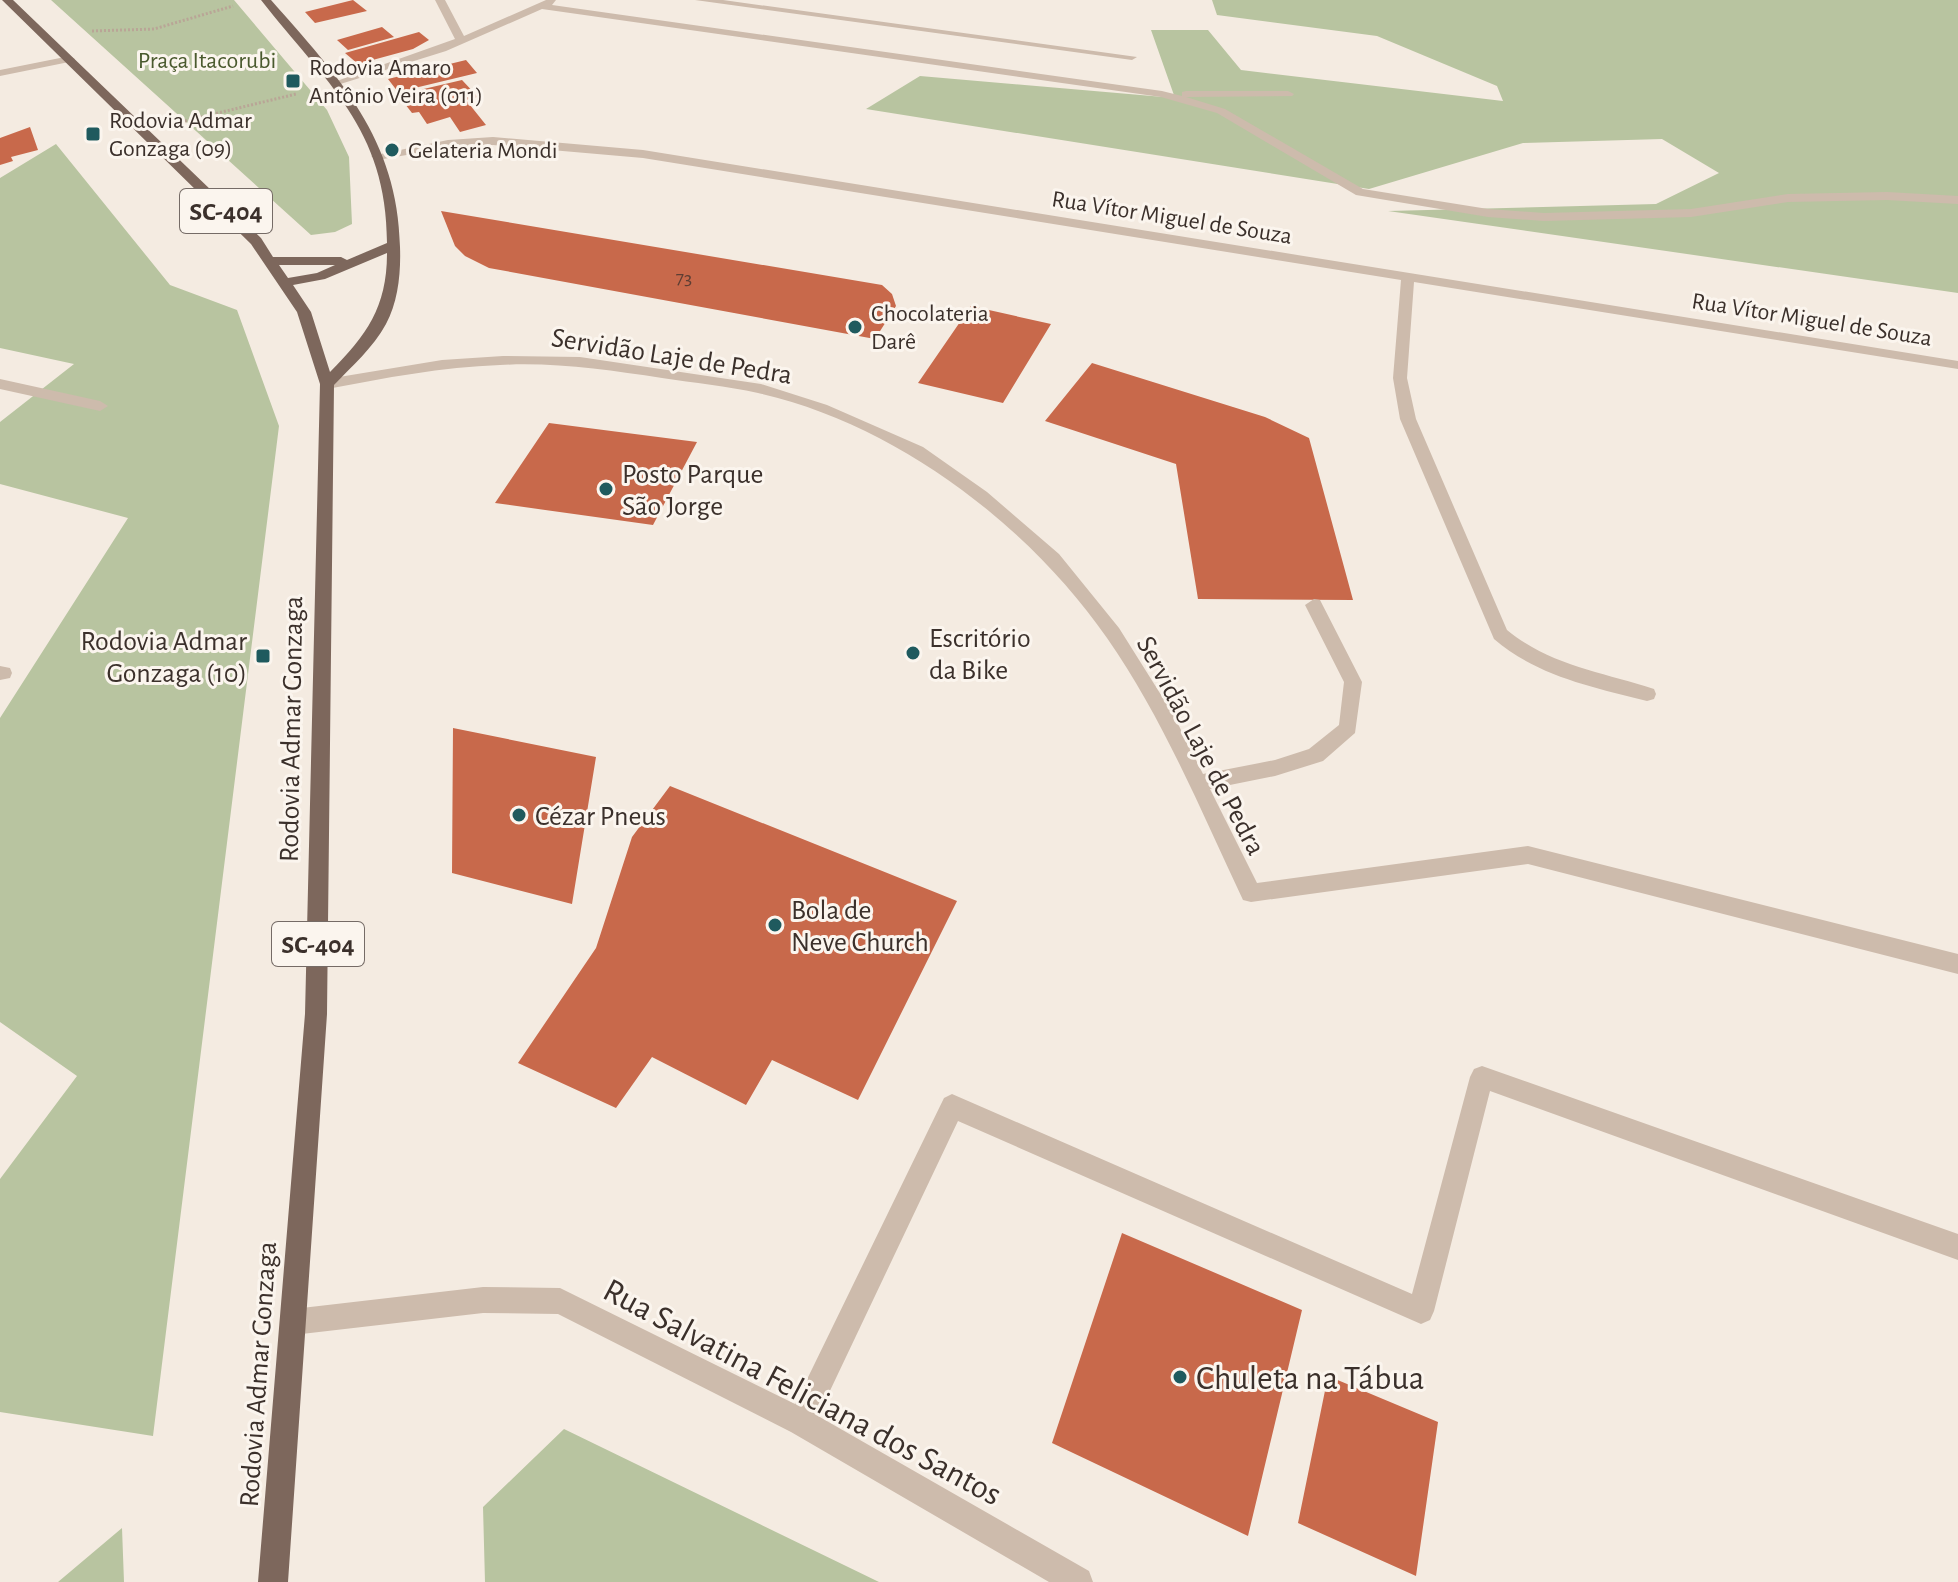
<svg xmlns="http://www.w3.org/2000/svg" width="1958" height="1582" font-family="'Alegreya Sans',sans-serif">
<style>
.green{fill:#b8c4a0}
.building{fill:#c8694b}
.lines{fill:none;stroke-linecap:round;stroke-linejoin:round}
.path{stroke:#b9a596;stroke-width:3;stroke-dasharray:2 2;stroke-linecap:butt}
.minor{fill:#cdbbac;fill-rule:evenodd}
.major{fill:#7d675c;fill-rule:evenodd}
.poi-dot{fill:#1f5a5e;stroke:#fbf5ee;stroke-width:3}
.labels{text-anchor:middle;stroke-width:6;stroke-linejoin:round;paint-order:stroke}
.far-number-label{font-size:20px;fill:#5e3e33}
.far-park-label{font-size:24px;fill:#4a5a2e;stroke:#fbf5ee}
.far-poi-label{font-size:24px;fill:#3b302b;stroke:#fbf5ee;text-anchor:start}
.far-street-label{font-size:24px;fill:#3b302b;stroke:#fbf5ee}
.shield{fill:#fbf5ee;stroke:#756b66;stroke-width:2}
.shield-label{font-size:26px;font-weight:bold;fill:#3b302b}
.street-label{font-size:28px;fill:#3b302b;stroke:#fbf5ee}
.poi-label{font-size:28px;fill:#3b302b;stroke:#fbf5ee;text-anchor:start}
.near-poi-label{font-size:34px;fill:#3b302b;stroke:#fbf5ee;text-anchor:start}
.near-street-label{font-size:34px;fill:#3b302b;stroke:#fbf5ee}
</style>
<rect width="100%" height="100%" fill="#f4ebe1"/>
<!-- green -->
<path class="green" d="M51,0H234L327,110L349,157L352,224L335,232L311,235Z
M1212,0H1958V293L1388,211L1656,204L1719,173L1662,139L1523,143L1369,189L866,109L920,76L1175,98L1151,30H1208L1241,70L1503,101L1497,86L1377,36L1217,15Z
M56,144L170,285L237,310L279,426L153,1436L0,1412V1179L77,1076L0,1022V718L128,518L0,484V422L74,364L0,348V178Z
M564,1429L879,1582H485L483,1507Z
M122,1528L124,1582H58Z"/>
<!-- building -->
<path class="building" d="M353,0L367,11L315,23L305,12Z
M382,27L394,37L348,50L337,40Z
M419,32L429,40L413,49L358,64L345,53Z
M466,60L477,73L398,92L388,79Z
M462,80L478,97L466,100L486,125L460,132L450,117L427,124L419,112L412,113L398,95Z
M30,127L38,150L11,157L13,161L0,165V138Z
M441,211L882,285L892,294L896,306L875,339L489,268L465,256L455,246Z
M971,306L1051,324L1003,403L918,383Z
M1092,363L1265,417L1309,438L1353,600L1198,599L1176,464L1045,421Z
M549,423L697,442L653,525L495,503Z
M453,728L596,757L572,904L452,873Z
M670,786L957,901L858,1100L772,1060L746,1105L652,1057L616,1108L518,1063L596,948L632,837Z
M1122,1233L1302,1310L1248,1536L1052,1443Z
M1328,1376L1438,1422L1416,1576L1298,1523Z"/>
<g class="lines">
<!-- path -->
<path class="path" d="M92,31L154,29L233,6
M185,121L296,94"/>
<!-- minor -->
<path class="minor" d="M435,0H445L464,36L546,0H556L552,5L1162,91L1182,96V92L1186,91H1288L1294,94L1292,96L1186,97L1225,109L1363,189L1488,209L1544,213L1691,209L1788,194L1887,192L1958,196V204L1887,200L1788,202L1691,217L1544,221L1488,217L1356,195L1217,113L1161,97L542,9L446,51L334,86V82L455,39Z
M695,0H723L1137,57L1132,60Z
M70,56L75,59L74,61L0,76V70Z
M493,137L643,150L1958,361V369L1414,282L1407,378L1416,419L1507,630C1551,666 1602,672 1654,689L1656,694L1654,699L1647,701C1592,687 1537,676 1494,639L1400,419L1393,378L1401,280L643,158L493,145L448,148L377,160L371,156L448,140Z
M503,356L580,357L761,384L827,405L923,447L987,492L1059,554L1119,628L1173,714L1203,774L1275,760L1309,749L1339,725L1344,682L1305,605L1314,599L1320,600L1362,682L1355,733L1323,761L1275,776L1210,789L1257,883L1528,846L1958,954V974L1528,864L1251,902L1243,900C1201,811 1163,718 1107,638C1028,524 894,423 758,393C727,386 694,383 662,378C608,370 555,362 500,365C442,367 385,378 327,389L320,384L327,379L442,360Z
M0,379L100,401L108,406L100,411L0,389Z
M0,666L10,668L12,673L10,678L0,680Z
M1482,1066L1958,1234V1260L1490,1091L1434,1311L1430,1320L1421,1324L958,1121L818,1416L1089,1571L1093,1582H1049L791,1432L558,1314L483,1313L293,1335L284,1331L280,1322L284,1313L293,1309L483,1287L560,1288L795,1404L944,1098L952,1094L1412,1294L1470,1077L1474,1069Z"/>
<!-- major -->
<path class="major" d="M2,0H13L261,238L273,257H341L347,260L387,243C387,128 325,82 261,0H271C339,77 398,139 400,247C401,273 398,302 386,324C373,348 352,366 334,385L327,1014L288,1582H258L305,1014L320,384L297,312L251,244ZM387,253C387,307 367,335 330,372L311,312L293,285L325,279ZM279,265H335L317,273L288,278Z"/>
</g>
<!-- markers -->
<g class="poi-dot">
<rect x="285" y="73" width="16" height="16" rx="4"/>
<rect x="85" y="126" width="16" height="16" rx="4"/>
<circle cx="392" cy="150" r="8"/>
<circle cx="855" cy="327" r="8"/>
<circle cx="606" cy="489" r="8"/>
<circle cx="913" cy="653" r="8"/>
<rect x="255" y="648" width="16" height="16" rx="4"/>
<circle cx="519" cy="815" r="8"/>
<circle cx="775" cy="925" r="8"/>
<circle cx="1180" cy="1377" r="8"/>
</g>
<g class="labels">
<!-- far-number labels -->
<g class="far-number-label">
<text x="684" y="284">73</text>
</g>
<!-- far-park labels -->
<g class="far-park-label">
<text x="207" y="68">Praça Itacorubi</text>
</g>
<!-- far-poi labels -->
<g class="far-poi-label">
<text x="309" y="75">Rodovia Amaro<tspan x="309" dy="28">Antônio Veira (011)</tspan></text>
<text x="109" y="128">Rodovia Admar<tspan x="109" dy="28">Gonzaga (09)</tspan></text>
<text x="408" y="158">Gelateria Mondi</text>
<text x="871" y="321">Chocolateria<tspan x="871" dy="28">Darê</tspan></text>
</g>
<!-- far-street labels -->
<g class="far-street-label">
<text transform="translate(1172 217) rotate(9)" y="8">Rua Vítor Miguel de Souza</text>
<text transform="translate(1812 319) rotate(9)" y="8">Rua Vítor Miguel de Souza</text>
</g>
<!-- shield labels -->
<g class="shield">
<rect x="180" y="189" width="92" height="44" rx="6"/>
<rect x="272" y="922" width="92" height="44" rx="6"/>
</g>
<g class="shield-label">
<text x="226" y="220">SC-404</text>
<text x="318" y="953">SC-404</text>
</g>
<!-- street labels -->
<g class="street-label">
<text transform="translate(672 355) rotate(9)" y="10">Servidão Laje de Pedra</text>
<text transform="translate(290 729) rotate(-89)" y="10">Rodovia Admar Gonzaga</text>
<text transform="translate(1202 745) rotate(62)" y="10">Servidão Laje de Pedra</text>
<text transform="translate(257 1374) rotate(-86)" y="10">Rodovia Admar Gonzaga</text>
</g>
<!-- poi labels -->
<g class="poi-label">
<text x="622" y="483">Posto Parque<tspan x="622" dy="32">São Jorge</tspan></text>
<text x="929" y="647">Escritório<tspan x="929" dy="32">da Bike</tspan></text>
<text x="247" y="650" text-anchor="end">Rodovia Admar<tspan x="247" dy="32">Gonzaga (10)</tspan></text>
<text x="535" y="825">Cézar Pneus</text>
<text x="791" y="919">Bola de<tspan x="791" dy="32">Neve Church</tspan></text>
</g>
<!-- near-poi labels -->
<g class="near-poi-label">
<text x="1196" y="1389">Chuleta na Tábua</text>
</g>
<!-- near-street labels -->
<g class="near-street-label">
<text transform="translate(803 1391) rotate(28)" y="12">Rua Salvatina Feliciana dos Santos</text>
</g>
</g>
</svg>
